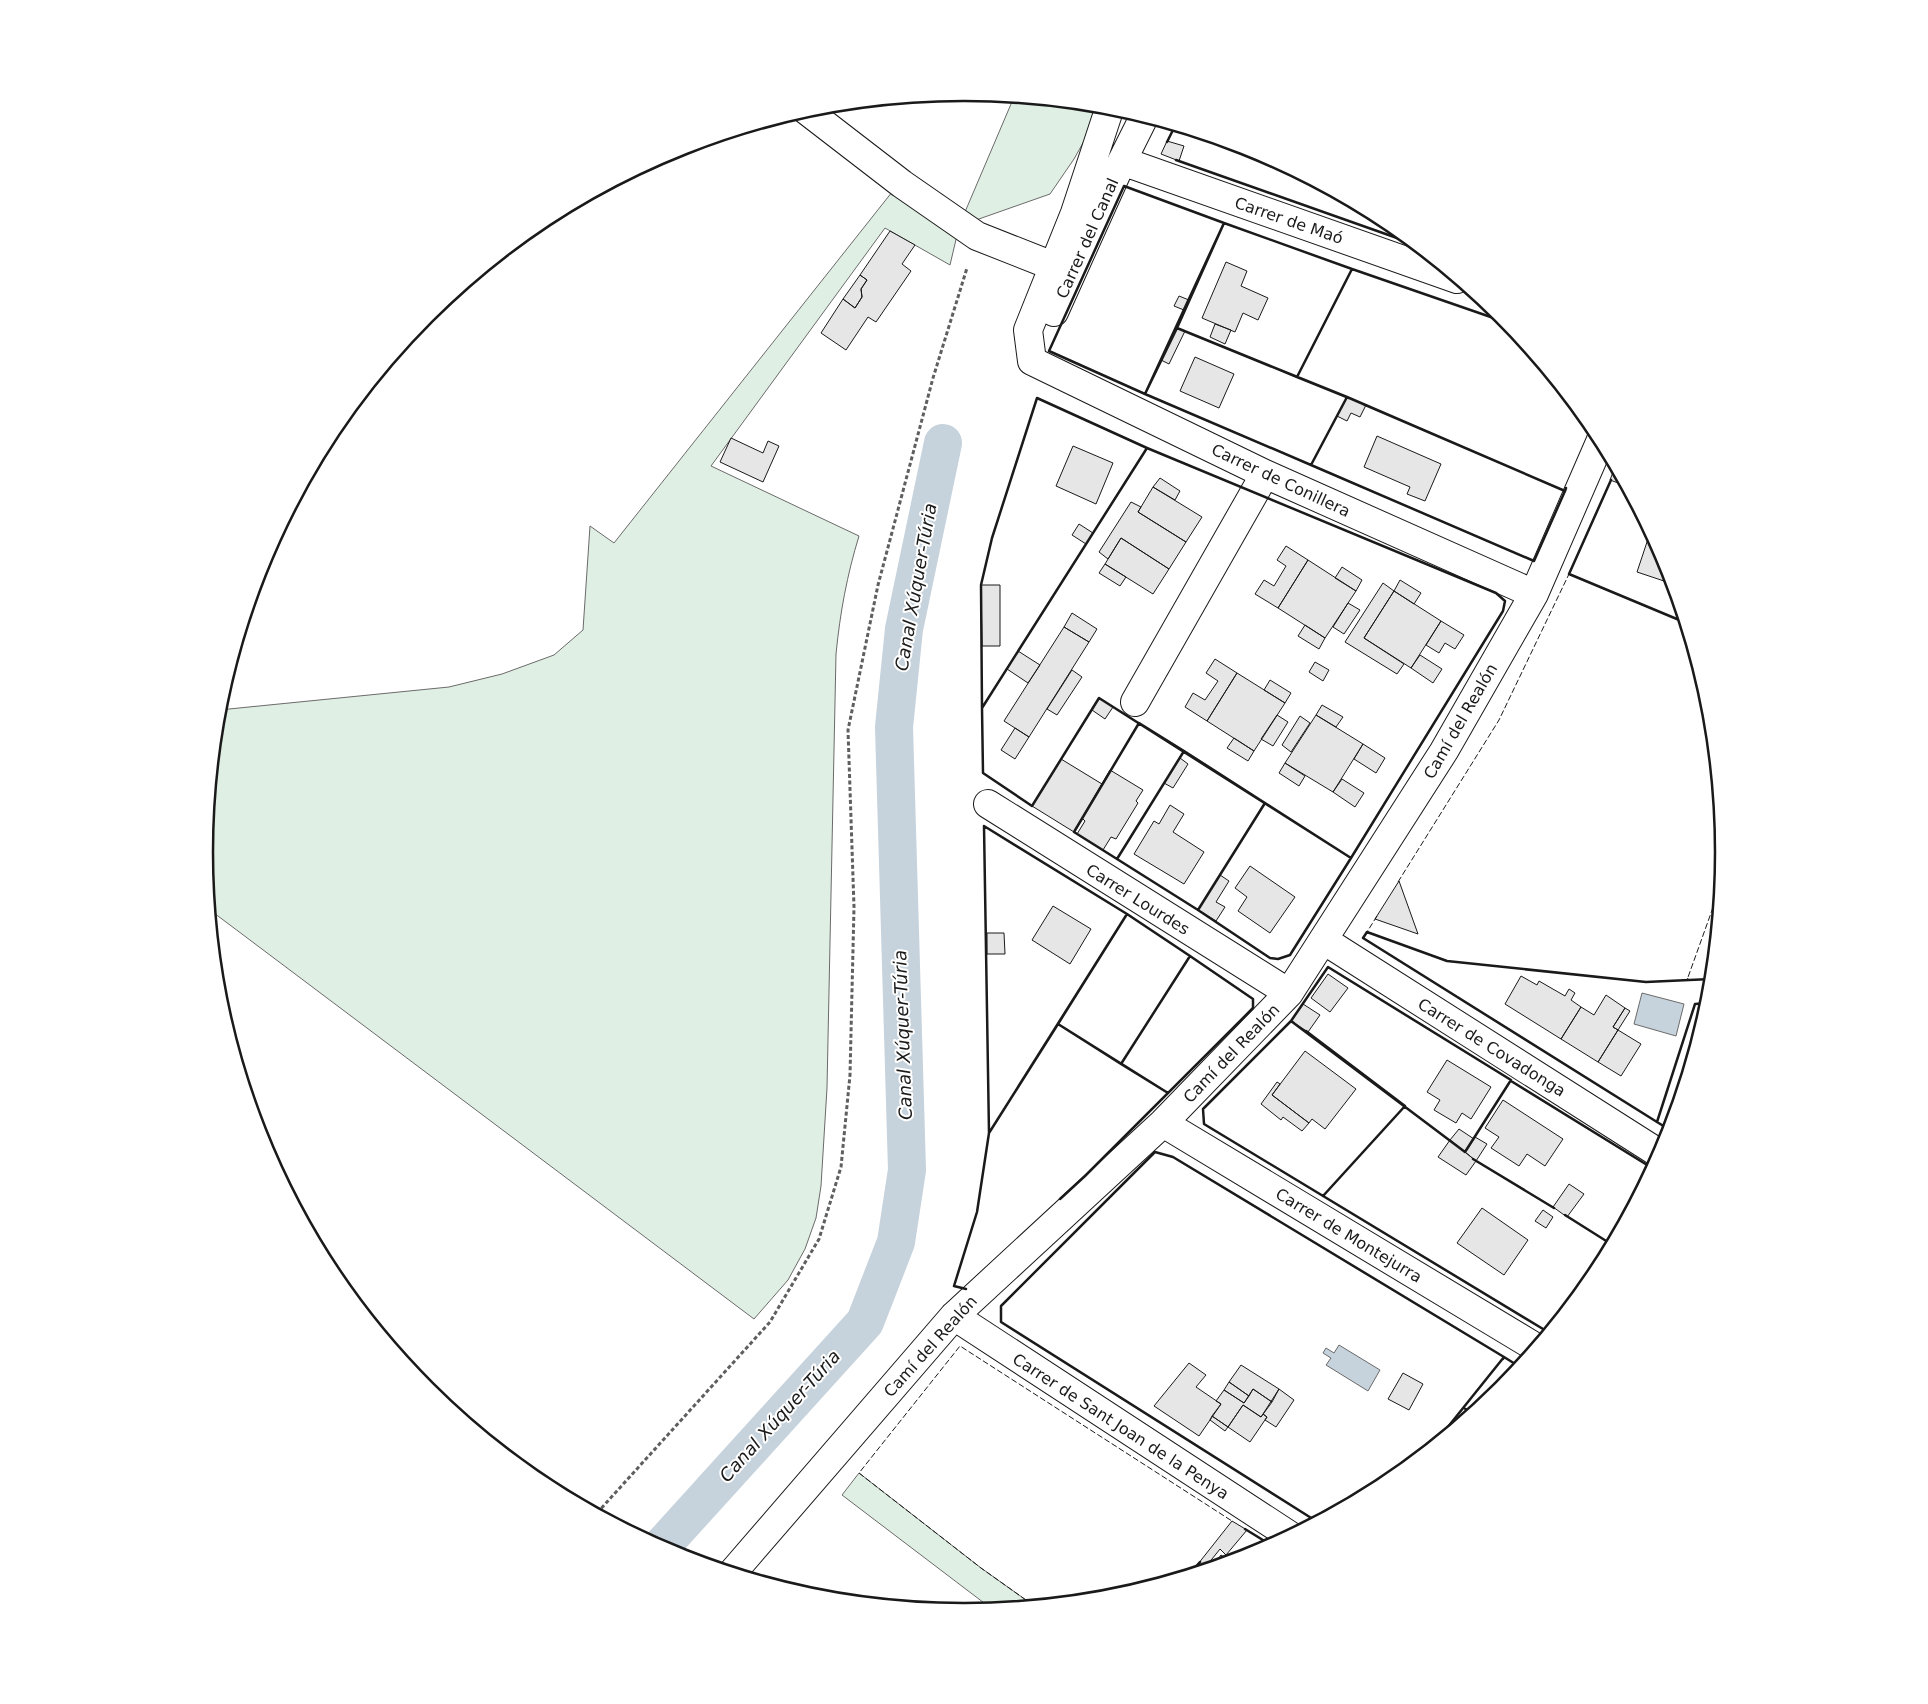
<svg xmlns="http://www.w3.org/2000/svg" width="1928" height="1704" font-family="'DejaVu Sans',sans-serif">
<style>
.green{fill:#e0efe3;stroke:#6a6a6a}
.water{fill:#c6d2dc;stroke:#6a6a6a}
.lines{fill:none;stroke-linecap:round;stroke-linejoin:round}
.canal{stroke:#c6d2dc;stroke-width:38}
.building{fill:#e6e6e6;stroke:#1a1a1a}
.minor-casing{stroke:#1a1a1a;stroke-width:30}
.path{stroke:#5f5f5f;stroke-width:3;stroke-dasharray:4 2.5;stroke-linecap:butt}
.minor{stroke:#fff;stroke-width:28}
.fence{stroke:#1a1a1a;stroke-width:1;stroke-dasharray:6 2.5;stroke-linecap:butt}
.wall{stroke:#1a1a1a;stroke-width:2.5}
.labels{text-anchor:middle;stroke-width:4;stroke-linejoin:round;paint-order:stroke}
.street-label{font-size:16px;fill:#1a1a1a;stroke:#fff}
.water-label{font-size:18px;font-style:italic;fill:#1a1a1a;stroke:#fff}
.rim{fill:none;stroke:#1a1a1a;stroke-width:2.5}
</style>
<rect width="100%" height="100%" fill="#fff"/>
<!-- green -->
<path class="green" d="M1014,97L1100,106L1097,118L1074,159L1050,194L959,226Z
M896,187L958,231L950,265L885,228L711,466L859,536C847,575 840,613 836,654L827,1088L821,1186L816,1218L805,1249L788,1280L754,1319L210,910L205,852L219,710L449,687L502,674L554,655L583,630L590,526L614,543Z
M859,1473L981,1568L1033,1605L992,1609L842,1495Z"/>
<!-- water -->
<path class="water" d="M1642,993L1684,1004L1676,1036L1634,1024Z
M1339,1345L1380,1370L1368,1391L1326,1365L1331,1358L1323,1353L1326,1348L1334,1353Z"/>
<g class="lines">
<!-- canal -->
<path class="canal" d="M661,1547L865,1322L896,1242L907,1170L894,727L904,629L943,443"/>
</g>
<!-- building -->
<path class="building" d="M1167,141L1184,146L1179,161L1161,154Z
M890,231L915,245L902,264L911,271L876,322L868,317L846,350L821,333L843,299L855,308L862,297L861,289L867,280L860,275Z
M1226,262L1247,271L1241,286L1268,298L1258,320L1243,313L1235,332L1202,318Z
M860,275L867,280L861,289L862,297L855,308L843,299Z
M1179,296L1189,300L1184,310L1174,306Z
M1215,324L1231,330L1225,344L1210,337Z
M1177,328L1185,331L1169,364L1161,360Z
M1195,357L1234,374L1219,408L1180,391Z
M1347,397L1366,405L1360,417L1351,413L1347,421L1337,416Z
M1377,436L1441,464L1425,501L1407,494L1410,487L1364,467Z
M731,438L763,453L768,441L779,446L763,482L720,462Z
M1073,446L1113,463L1096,504L1056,486Z
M1615,467L1622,480L1621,484L1610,480Z
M1160,478L1180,491L1175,500L1153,487Z
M1153,487L1202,517L1186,542L1138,512Z
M1131,502L1141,507L1138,512L1186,542L1169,569L1121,538L1108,559L1099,552Z
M1079,524L1093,533L1086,544L1072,535Z
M1650,533L1666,562L1673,584L1637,572Z
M1121,538L1169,569L1153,594L1105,564Z
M1286,546L1308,560L1278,608L1255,594L1264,580L1274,586L1286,566L1277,560Z
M1308,560L1356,591L1325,638L1278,608Z
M1105,564L1126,577L1120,586L1099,573Z
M1342,567L1362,580L1356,591L1335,578Z
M1400,580L1421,593L1414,604L1394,591Z
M1383,583L1394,591L1364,638L1404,664L1397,674L1345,642Z
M981,585H1000V646H982Z
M1394,591L1441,621L1411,668L1364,638Z
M1348,603L1360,610L1344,634L1333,627Z
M1072,613L1097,629L1089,642L1064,627Z
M1441,621L1464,635L1455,649L1445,643L1439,653L1426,645Z
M1305,625L1325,638L1319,649L1298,636Z
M1064,627L1089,642L1029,737L1004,721Z
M1018,651L1040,665L1028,683L1007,669Z
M1420,655L1442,669L1433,683L1411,668Z
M1215,659L1237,673L1207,721L1185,707L1193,693L1205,700L1218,681L1206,673Z
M1315,662L1329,670L1323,681L1309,672Z
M1072,670L1082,677L1057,715L1047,709Z
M1237,673L1285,703L1254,751L1207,721Z
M1270,680L1291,693L1285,703L1264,690Z
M1099,698L1113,707L1105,719L1092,710Z
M1322,705L1343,717L1336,727L1316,715Z
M1277,715L1288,722L1273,746L1261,739Z
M1316,715L1363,744L1333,792L1285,763Z
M1300,716L1310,723L1291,752L1282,745Z
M1015,728L1029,737L1015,759L1001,750Z
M1234,738L1254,751L1248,761L1227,748Z
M1363,744L1385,758L1376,773L1354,759Z
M1180,758L1188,764L1173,788L1164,783Z
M1061,759L1102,784L1074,832L1032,806Z
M1285,763L1305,776L1299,786L1279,773Z
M1110,770L1143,790L1136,801L1138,803L1116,839L1111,837L1103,850L1077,834L1085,821L1082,818Z
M1342,779L1364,793L1355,807L1333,792Z
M1170,805L1184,814L1173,832L1204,852L1184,884L1134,854L1154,821L1159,824Z
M1250,866L1295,897L1270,933L1238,911L1247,897L1235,888Z
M1220,875L1229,881L1216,902L1225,907L1216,921L1198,910Z
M1399,881L1418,934L1375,919Z
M1053,906L1091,929L1070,964L1032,940Z
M987,933H1004L1005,954H987Z
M1328,974L1348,988L1330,1012L1311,998Z
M1521,976L1537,985L1539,981L1565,996L1569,989L1575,993L1571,1000L1581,1007L1561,1039L1505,1004Z
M1606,995L1625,1008L1613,1027L1618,1030L1598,1062L1561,1039L1581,1007L1594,1015Z
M1303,1004L1320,1015L1308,1032L1291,1021Z
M1625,1008L1630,1011L1618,1030L1613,1027Z
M1618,1030L1641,1044L1621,1076L1598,1062Z
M1305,1051L1356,1089L1325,1129L1312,1119L1309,1123L1272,1095Z
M1447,1060L1491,1087L1471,1119L1462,1113L1456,1123L1434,1110L1440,1100L1427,1092Z
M1277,1082L1280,1084L1272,1095L1309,1123L1302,1131L1283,1117L1281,1120L1261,1104Z
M1503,1100L1563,1139L1545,1166L1527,1154L1519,1166L1491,1148L1499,1137L1485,1128Z
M1459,1129L1474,1139L1465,1152L1450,1140Z
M1475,1137L1487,1144L1476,1161L1465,1152Z
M1450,1140L1476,1161L1466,1175L1438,1157Z
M1569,1184L1584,1194L1567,1217L1553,1207Z
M1482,1208L1528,1240L1504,1275L1457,1243Z
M1543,1210L1553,1217L1546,1228L1535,1221Z
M1189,1363L1206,1375L1196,1387L1221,1404L1199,1436L1154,1406Z
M1241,1365L1279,1389L1272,1402L1253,1389L1249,1396L1229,1382Z
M1403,1373L1423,1384L1409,1410L1388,1399Z
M1229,1382L1249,1396L1244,1403L1224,1390Z
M1253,1389L1272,1402L1261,1417L1243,1405L1228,1427L1212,1416L1221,1404L1216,1401L1224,1390L1244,1403Z
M1279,1389L1294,1400L1276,1427L1265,1420L1267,1417L1263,1414Z
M1243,1405L1261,1417L1263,1414L1267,1417L1250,1442L1228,1427Z
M1212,1416L1228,1427L1225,1431L1210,1420Z
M1232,1521L1247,1530L1226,1555L1220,1549L1204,1569L1198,1564Z
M1221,1555L1229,1561L1212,1567Z"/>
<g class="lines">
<defs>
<path id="minor" d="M806,110L902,184L977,236L1053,266
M1122,161L1457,279
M1054,312L1122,161L1144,117
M1032,361L1265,474L1534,594
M1032,361L1028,330L1075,213L1110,107
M1135,702L1265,474
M988,804L1289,993
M1325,941L1660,1154
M1163,1123L1535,1347
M954,1316L1289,1535
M733,1572L954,1316L1163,1123L1289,993L1444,751L1534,594L1601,440"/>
</defs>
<!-- minor casing -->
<use href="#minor" class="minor-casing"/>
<!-- path -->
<path class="path" d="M597,1513L770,1322L819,1239L841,1167L850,1075L854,907L848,730L878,585L933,378L967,268"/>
<!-- minor -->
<use href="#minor" class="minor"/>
<!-- fence -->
<path class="fence" d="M1398,882L1499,720L1569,574L1684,622
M1377,916L1367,932L1447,961L1646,982L1687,980L1720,888
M1688,978L1687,980L1711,979
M1033,1605L981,1568L859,1473L960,1346L1232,1521"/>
<!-- wall -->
<path class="wall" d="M1167,142L1175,126
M1176,160L1414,244
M1124,186L1224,223L1145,394L1049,351Z
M1224,223L1352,269L1297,377L1177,328Z
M1177,328L1347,397L1311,465L1145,394Z
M1347,397L1565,491L1534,561L1311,465Z
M1037,398L1147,448L982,708L981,585L992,538Z
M1349,398L1297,377L1352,269L1508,323
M1363,404L1565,491L1566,488
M1147,448L1496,593L1505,601L1503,611L1351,858L1099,698L1032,806L983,773L982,708Z
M1611,480L1569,574L1684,622
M1139,723L1184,751L1117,859L1074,832Z
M1184,751L1265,803L1198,910L1117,859Z
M1265,803L1351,858L1290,955L1278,959L1270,958L1198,910Z
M984,826L1127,914L989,1133Z
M1127,914L1190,956L1121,1064L1058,1024Z
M1328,967L1511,1080L1465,1152L1291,1021Z
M1708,1003L1695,1004L1657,1122L1363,938L1367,932L1447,961L1646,982L1711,979
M1294,1023L1291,1021L1203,1109L1204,1124L1548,1332
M1306,1031L1405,1106L1323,1196
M1511,1081L1652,1168
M1657,1122L1670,1130
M1473,1159L1554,1208
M1060,1199L1085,1176L1253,1008V999L1190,956L1121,1064L1168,1093
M1565,1215L1611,1244
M966,1289L954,1286L977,1212L989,1133L1058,1024L1168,1093
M1503,1359L1504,1357L1520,1367
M1464,1408L1472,1413
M1316,1521L1001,1322V1306L1155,1152L1173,1157L1504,1357L1435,1443
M1245,1529L1271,1545
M1190,1573L1200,1562"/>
</g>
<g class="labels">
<!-- street labels -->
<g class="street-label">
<text transform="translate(1289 220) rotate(19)" y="6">Carrer de Maó</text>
<text transform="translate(1087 238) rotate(-66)" y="6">Carrer del Canal</text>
<text transform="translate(1281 480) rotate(25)" y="6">Carrer de Conillera</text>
<text transform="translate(1460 721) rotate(-60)" y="6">Camí del Realón</text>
<text transform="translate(1138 899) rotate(32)" y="6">Carrer Lourdes</text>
<text transform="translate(1492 1047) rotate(32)" y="6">Carrer de Covadonga</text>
<text transform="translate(1231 1053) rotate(-46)" y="6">Camí del Realón</text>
<text transform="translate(1349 1235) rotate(31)" y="6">Carrer de Montejurra</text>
<text transform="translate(930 1346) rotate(-48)" y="6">Camí del Realón</text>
<text transform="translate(1121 1426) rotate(33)" y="6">Carrer de Sant Joan de la Penya</text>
</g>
<!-- water labels -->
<g class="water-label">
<text transform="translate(916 587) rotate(-80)" y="6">Canal Xúquer-Túria</text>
<text transform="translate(903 1035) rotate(-92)" y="6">Canal Xúquer-Túria</text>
<text transform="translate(780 1416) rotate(-48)" y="6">Canal Xúquer-Túria</text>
</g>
</g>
<!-- crop -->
<path d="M0 0H1928V1704H0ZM213 852a751 751 0 1 1 1502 0a751 751 0 1 1-1502 0Z" fill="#fff" fill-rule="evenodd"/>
<path class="rim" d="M213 852a751 751 0 1 1 1502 0a751 751 0 1 1-1502 0Z"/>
</svg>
